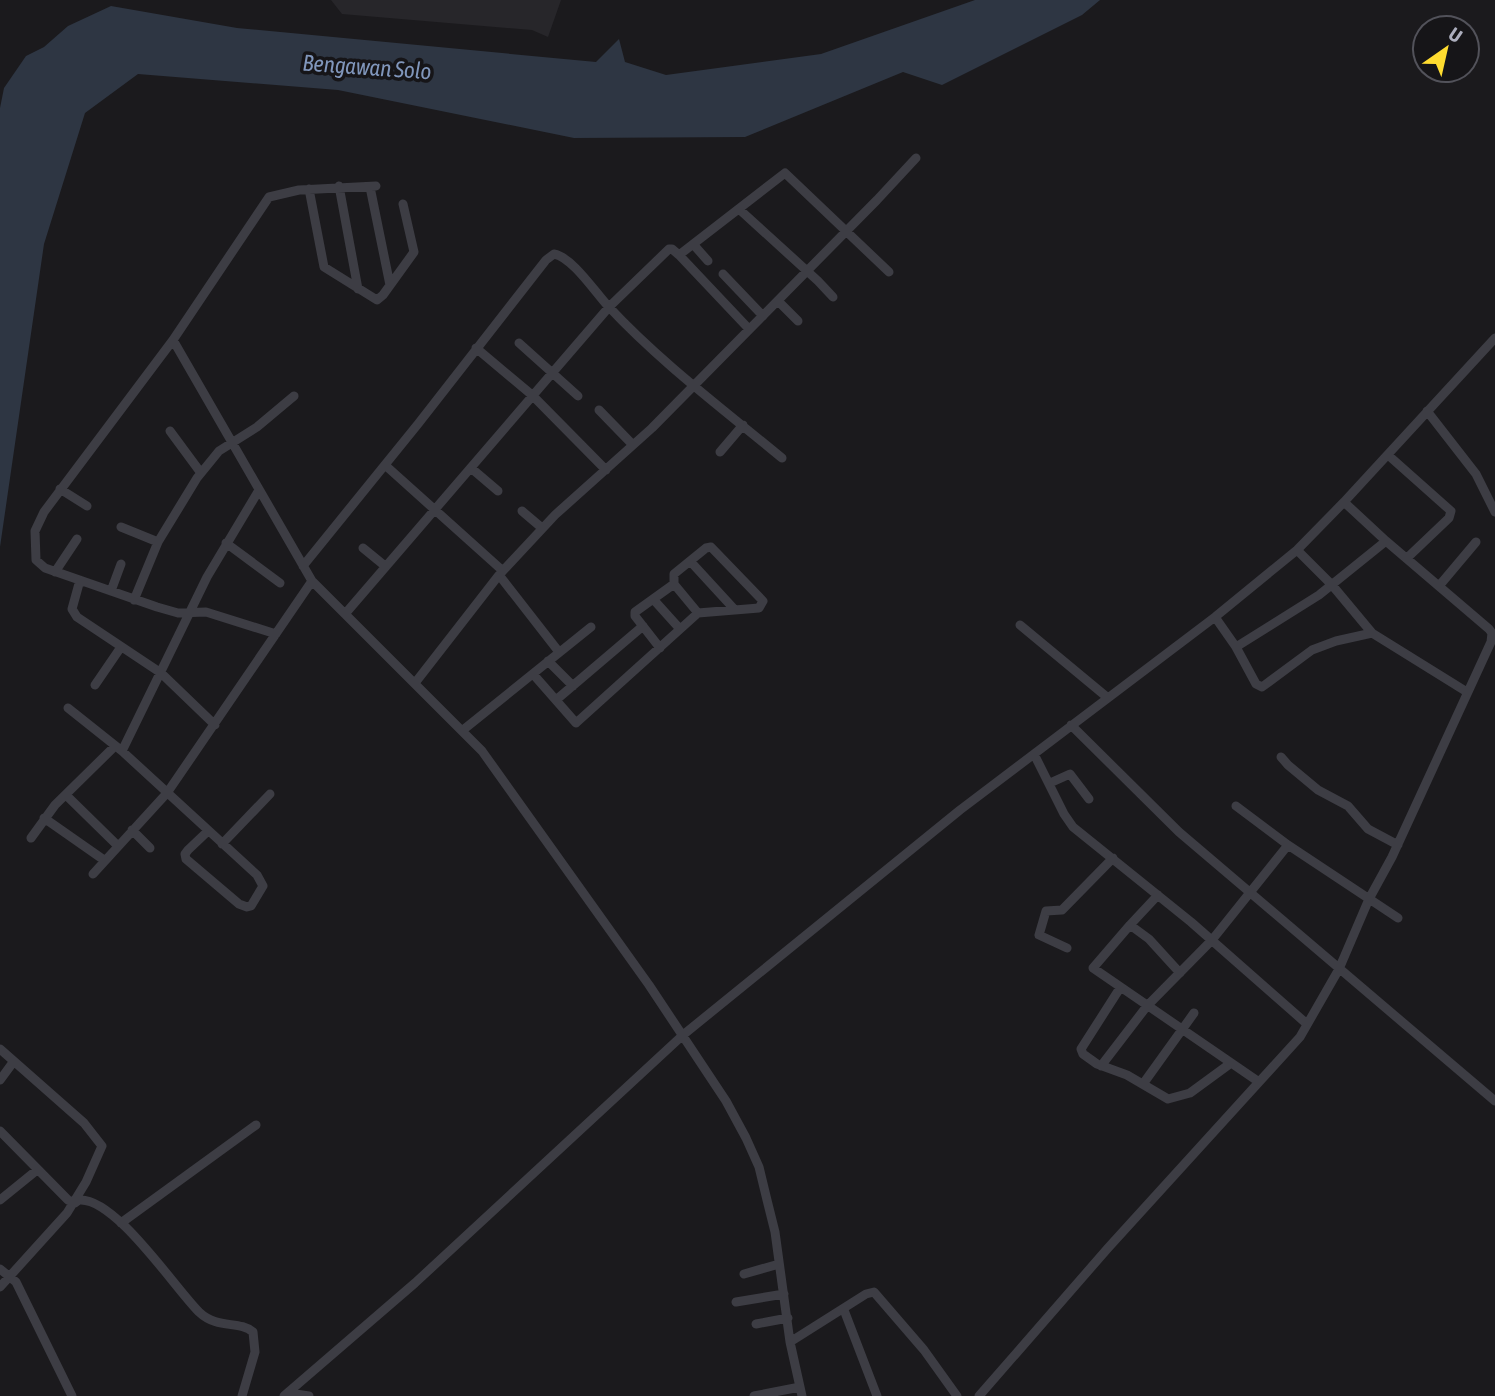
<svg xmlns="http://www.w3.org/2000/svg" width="1495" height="1396" font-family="'Asap Condensed',sans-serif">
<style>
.built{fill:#27262a}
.water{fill:#2e3643}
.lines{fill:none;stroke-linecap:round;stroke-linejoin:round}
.minor{stroke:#3d3d44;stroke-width:9}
.labels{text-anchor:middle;stroke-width:7;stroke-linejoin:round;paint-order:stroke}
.water-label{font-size:23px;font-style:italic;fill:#8096bb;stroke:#161518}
</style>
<rect width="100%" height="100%" fill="#1b1a1d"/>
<!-- built -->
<path class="built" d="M331,0H561L548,37L532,30L342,14Z"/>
<!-- water -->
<path class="water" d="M975,0H1100L1082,15L942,85L903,72L745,137L574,138L338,90L138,74L85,113L44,244L0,547V108L4,88L26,56L44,47L68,26L111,6L237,28L596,62L619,39L625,62L666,75L821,54Z"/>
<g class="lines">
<!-- minor -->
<path class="minor" d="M339,186L358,289
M370,187L390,285
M309,189L324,267L377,300L383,295L414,252L403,204
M740,210L818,281L833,297
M693,244L708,261
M679,255L785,173L889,272
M723,274L763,316
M778,301L798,321
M173,340L312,581L482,751L649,985L726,1101L746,1138L759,1167L767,1200L775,1232L790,1342L802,1396
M519,343L578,396
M476,348L532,395L606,470
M599,410L633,445
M1427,411L1476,474L1495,512
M170,431L201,473
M720,452L743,425
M1388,455L1451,511L1449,518L1407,558
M385,465L503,571
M471,468L498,491
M60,489L87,506
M522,511L542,528
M121,527L158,542
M226,543L280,583
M363,548L385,566
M1297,550L1332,585L1372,633L1467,692
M690,561L735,610
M303,566L418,424L546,260L554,254C572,257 595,292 608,306C660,362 723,409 782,458
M55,572L77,539
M499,575L559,652
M80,580L72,609L77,617L161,673L215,725
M1439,586L1476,542
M111,591L121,564
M653,599L680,629
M134,600L158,542L197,478L219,451L257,427L294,396
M345,614L609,307L669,249H672L679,255L749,329
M1215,617L1236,647L1256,684L1262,687L1312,650L1336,641L1372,633
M1020,625L1108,698
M276,634L206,612L178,613L157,607L45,568L36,560L35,531L44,512L173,340L269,197L299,190L376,186
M1236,647L1319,595L1386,541
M660,648L635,616V612L674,584
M548,661L573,686
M533,674L576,723L698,613L759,608L763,601L711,547L706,548L674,574V584L698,613
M415,683L499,575L555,515L652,428L877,200L916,158
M95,685L121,647
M556,700L643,626
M68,708L122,751L257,875L263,886L251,906L247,907L239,904L186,859L185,854L188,850L208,831
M1071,725L1179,832L1495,1101
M463,730L591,627
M122,751L207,577L259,490
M1034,754L1064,814L1073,827L1191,922L1307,1024
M1281,757L1288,765L1318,790L1348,806L1368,829L1398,845
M1050,783L1070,774L1089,799
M66,795L118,846
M1236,806L1288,845L1398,918
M44,818L104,860
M132,830L150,848
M31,838L55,805L115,746
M222,844L270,794
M93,874L167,793L312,581
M1130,925L1158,895
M1067,948L1039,935L1046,911L1062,910L1113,858
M1180,973L1149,939L1130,925L1093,968L1259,1082
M1120,988L1081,1049L1083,1054L1097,1064L1127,1075L1168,1099L1190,1093L1231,1063
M0,1049L84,1123L102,1146L86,1182L67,1213L0,1287
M1101,1066L1147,1006L1212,940L1288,845
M0,1080L14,1061
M1143,1084L1194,1013
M0,1131L68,1200L75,1203L79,1200C115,1197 174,1287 199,1312C218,1330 239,1320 253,1332L255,1352L242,1396
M0,1200L37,1170
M121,1223L256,1125
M0,1269L16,1282L72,1396
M744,1274L779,1264
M736,1302L784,1294
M844,1310L877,1396
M756,1324L788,1318
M790,1342L866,1294L874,1292L924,1350L957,1396
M289,1393L309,1396
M284,1396L415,1283L683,1035L960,810L1215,617L1297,550L1344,502L1495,338
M754,1396L800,1387
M979,1396L1108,1248L1300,1037L1339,969L1369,899L1392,857L1491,642L1492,633L1489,629L1386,541L1344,502"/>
</g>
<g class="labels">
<!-- water labels -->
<g class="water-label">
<text transform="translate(367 67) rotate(4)" y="8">Bengawan Solo</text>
</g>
</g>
<!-- north arrow -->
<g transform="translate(1446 49) rotate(34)"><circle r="33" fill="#161518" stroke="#52525a" stroke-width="2"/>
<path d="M0-5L12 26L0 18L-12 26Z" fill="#ffdc30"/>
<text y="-10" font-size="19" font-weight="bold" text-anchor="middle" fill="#acaebd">U</text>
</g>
</svg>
